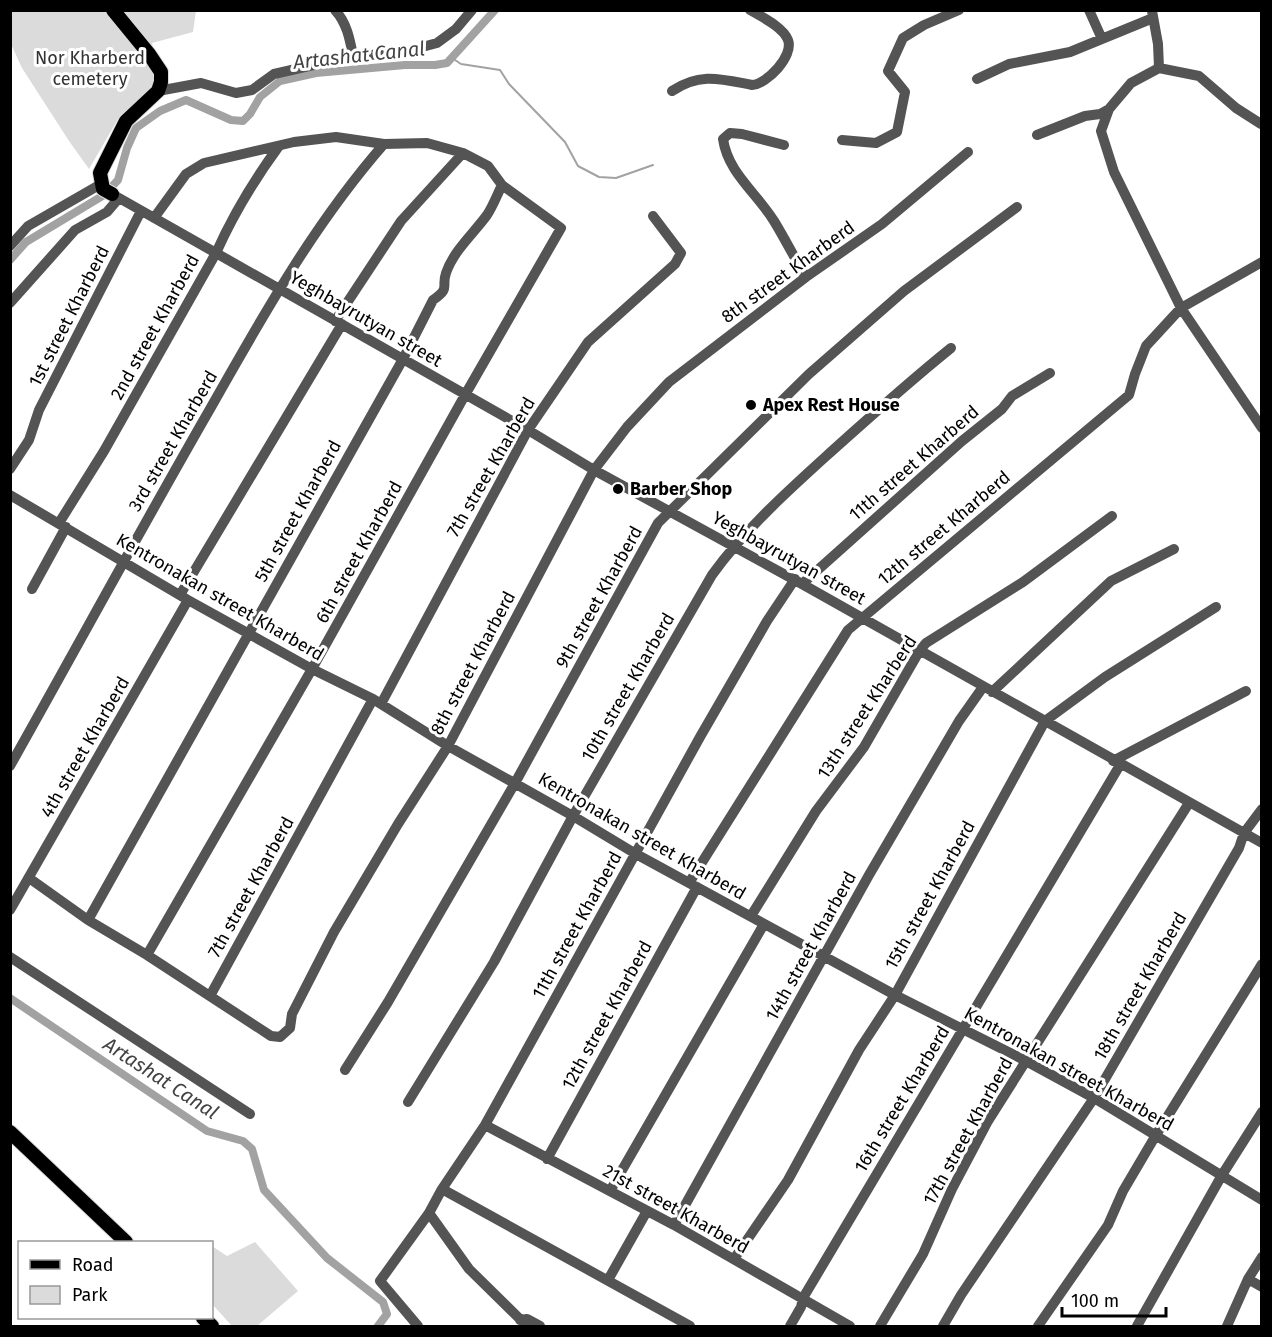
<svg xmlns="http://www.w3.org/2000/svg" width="1272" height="1337" font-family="'Fira Sans',sans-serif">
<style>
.green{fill:#dbdbdb}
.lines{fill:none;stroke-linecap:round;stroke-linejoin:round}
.stream{stroke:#a2a2a2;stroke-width:2}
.canal{stroke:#a2a2a2;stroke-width:8}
.major-casing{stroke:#dbdbdb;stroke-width:16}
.minor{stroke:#545454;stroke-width:10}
.major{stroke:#000;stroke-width:14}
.poi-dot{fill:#000;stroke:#fff;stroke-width:2}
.labels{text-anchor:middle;stroke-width:6;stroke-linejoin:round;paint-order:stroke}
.park-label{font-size:18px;fill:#323232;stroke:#fff}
.street-label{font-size:18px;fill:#000;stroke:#fff}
.poi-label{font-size:18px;font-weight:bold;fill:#000;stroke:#fff;text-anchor:start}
.water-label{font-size:20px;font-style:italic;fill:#434343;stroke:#fff}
</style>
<rect width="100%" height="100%" fill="#fff"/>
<!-- green -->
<path class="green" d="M10,11H196L193,32L152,43L161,82L118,119L89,169L69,141L22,68L11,44Z
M255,1242L298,1291L257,1326H232L212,1304V1246L227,1256Z"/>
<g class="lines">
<!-- stream -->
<path class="stream" d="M452,58L461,64L500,70L509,84L565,142L578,166L599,177L616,178L653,165"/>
<!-- canal -->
<path class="canal" d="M10,260L26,242L104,195L118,180L127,148L136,128L160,111L186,100L231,120L243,121L250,114L260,97L280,81L316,73L405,65H435L447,63L495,10
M10,998L207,1131L243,1141L252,1149L264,1190L327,1258L383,1302L387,1314L378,1326"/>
<defs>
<path id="major" d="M112,194L103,189L100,173L126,121L158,91L161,82V72L149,54L113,10
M10,1132L126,1242
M203,1318L212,1326"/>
</defs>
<!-- major casing -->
<use href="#major" class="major-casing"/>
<!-- minor -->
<path class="minor" d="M335,10C347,23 350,40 353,56
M1089,10L1102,39
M1152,11L1158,44L1159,68
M1159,68L1131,83L1109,109L1101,131L1114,172L1181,308L1262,428
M1159,68L1199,76L1236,108L1261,124
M977,79L1009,64L1070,52L1153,18
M158,91L201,83L236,93L252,90L274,74L353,56L400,53L437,43L456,29L472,10
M672,91C700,72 721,79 752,85C767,84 794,56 788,40C783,27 762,17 750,10
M1037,135L1085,116L1100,114L1109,109
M842,140L876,143L897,132L905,92L888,71L903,38L924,25L959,10
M784,145L742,134L730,133L723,139C728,173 756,192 774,221C785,239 795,259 806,277
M112,194L528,430L594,470L802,584L1262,843
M10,246L28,226L101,184
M10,303L75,230L107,212L119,198
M335,321L401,221L463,153
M10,469L29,440L39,410L141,211
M10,495L188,600L312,669L373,699L448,746L573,816L636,854L895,995L1026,1061L1094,1098L1262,1200
M59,523L104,451L216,253C233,215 254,180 279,146
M802,584L962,441L1002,409L1012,396L1050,373
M32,589L66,527
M180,595L342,324
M992,692L1111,581L1174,549
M381,704L528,430L588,342L675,264L681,253L653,216
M1113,761L1246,691
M10,766C77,647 142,527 210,409C262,317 314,224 384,144
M29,878L88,920L147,955L271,1036L280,1037L290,1028L292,1014L334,932L398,824L448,746L594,470L627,427L669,382L806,277L882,224L968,152
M689,883L848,630L1129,395L1135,374L1146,346L1181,308L1262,262
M10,910L188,600
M751,916L816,811L864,747L920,650L926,643L1023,582L1112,516
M88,920L403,359L433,300C451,287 441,288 446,273C454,250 474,233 487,215C493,206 497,195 502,185
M147,955L312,669L465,395L561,228L502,185L488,166L463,153L427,143L384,144L336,137L294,142L204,163L186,174L154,218
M10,957L250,1114
M210,996L373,699
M345,1070L388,1002L515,783L658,523L809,374L904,291L1017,207
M408,1102L494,962L573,816L712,575C746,528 790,489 833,450C872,415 910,381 951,348
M485,1125L674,1225L850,1326
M547,1159L697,887
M442,1189L690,1326
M610,1191L764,924
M429,1213L469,1269L527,1326
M674,1225L869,875L959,721L983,687
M734,1259L788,1180L859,1050L895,995L1045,721L1105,677L1216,607
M1248,1279L1262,1287
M608,1280L647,1211
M520,1320L527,1319L540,1326
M418,1326L380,1281L429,1213L442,1189L485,1125L700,737L767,621L795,579
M790,1326L801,1307L803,1298L1120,765
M880,1326L923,1254L952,1189L988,1121L1189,803
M943,1326L961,1295L1094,1098L1239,848L1244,833L1262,809
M1038,1326L1108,1225L1123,1191L1156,1135L1262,964
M1137,1326L1222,1175L1262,1112
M1227,1326L1248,1279L1262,1257"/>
<!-- major -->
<use href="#major" class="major"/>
</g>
<!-- markers -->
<g class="poi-dot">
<circle cx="751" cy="405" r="6"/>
<circle cx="618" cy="489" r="6"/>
</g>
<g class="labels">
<!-- park labels -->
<g class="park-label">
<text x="90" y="64">Nor Kharberd<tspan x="90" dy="21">cemetery</tspan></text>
</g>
<!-- street labels -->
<g class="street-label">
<text transform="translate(788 272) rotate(-36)" y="6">8th street Kharberd</text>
<text transform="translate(69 316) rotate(-63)" y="6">1st street Kharberd</text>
<text transform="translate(366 319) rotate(30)" y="6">Yeghbayrutyan street</text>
<text transform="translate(155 327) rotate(-61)" y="6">2nd street Kharberd</text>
<text transform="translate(173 441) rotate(-60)" y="6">3rd street Kharberd</text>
<text transform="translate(914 463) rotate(-41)" y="6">11th street Kharberd</text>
<text transform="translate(491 467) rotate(-60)" y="6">7th street Kharberd</text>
<text transform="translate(298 511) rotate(-61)" y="6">5th street Kharberd</text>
<text transform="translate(944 528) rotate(-40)" y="6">12th street Kharberd</text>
<text transform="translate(359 552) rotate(-61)" y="6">6th street Kharberd</text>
<text transform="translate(789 558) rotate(29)" y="6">Yeghbayrutyan street</text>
<text transform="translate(220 597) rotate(30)" y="6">Kentronakan street Kharberd</text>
<text transform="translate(599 597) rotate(-61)" y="6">9th street Kharberd</text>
<text transform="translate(473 663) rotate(-62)" y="6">8th street Kharberd</text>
<text transform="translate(628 687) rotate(-60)" y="6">10th street Kharberd</text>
<text transform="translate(867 707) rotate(-57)" y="6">13th street Kharberd</text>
<text transform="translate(85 747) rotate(-60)" y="6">4th street Kharberd</text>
<text transform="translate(642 836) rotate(30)" y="6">Kentronakan street Kharberd</text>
<text transform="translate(251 887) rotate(-61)" y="6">7th street Kharberd</text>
<text transform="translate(930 895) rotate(-61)" y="6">15th street Kharberd</text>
<text transform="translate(577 925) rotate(-61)" y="6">11th street Kharberd</text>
<text transform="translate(811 946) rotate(-61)" y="6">14th street Kharberd</text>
<text transform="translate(1140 986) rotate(-60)" y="6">18th street Kharberd</text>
<text transform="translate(607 1015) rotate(-61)" y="6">12th street Kharberd</text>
<text transform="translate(1069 1069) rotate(29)" y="6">Kentronakan street Kharberd</text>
<text transform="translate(902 1099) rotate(-59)" y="6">16th street Kharberd</text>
<text transform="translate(968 1131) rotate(-61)" y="6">17th street Kharberd</text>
<text transform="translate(676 1209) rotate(29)" y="6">21st street Kharberd</text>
</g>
<!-- poi labels -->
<g class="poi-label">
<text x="763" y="411">Apex Rest House</text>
<text x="630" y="495">Barber Shop</text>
</g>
<!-- water labels -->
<g class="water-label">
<text transform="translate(359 55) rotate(-6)" y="7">Artashat Canal</text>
<text transform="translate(161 1078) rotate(33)" y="7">Artashat Canal</text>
</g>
</g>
<!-- border -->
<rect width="1272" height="1337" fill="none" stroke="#000000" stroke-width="24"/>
<!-- legend -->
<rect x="18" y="1241" width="195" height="78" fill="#ffffff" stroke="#999999" stroke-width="1.5"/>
<rect x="30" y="1260" width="30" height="9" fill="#000000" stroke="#999999" stroke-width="1.5"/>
<text x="72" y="1271" font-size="18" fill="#000000">Road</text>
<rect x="30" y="1286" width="30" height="18" fill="#dbdbdb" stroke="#999999" stroke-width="1.5"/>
<text x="72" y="1301" font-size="18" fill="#000000">Park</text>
<!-- scale -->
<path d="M1062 1307v9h104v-9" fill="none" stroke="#000000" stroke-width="3"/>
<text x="1071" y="1307" font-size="18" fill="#000000" stroke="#ffffff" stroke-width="4.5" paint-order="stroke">100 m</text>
</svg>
